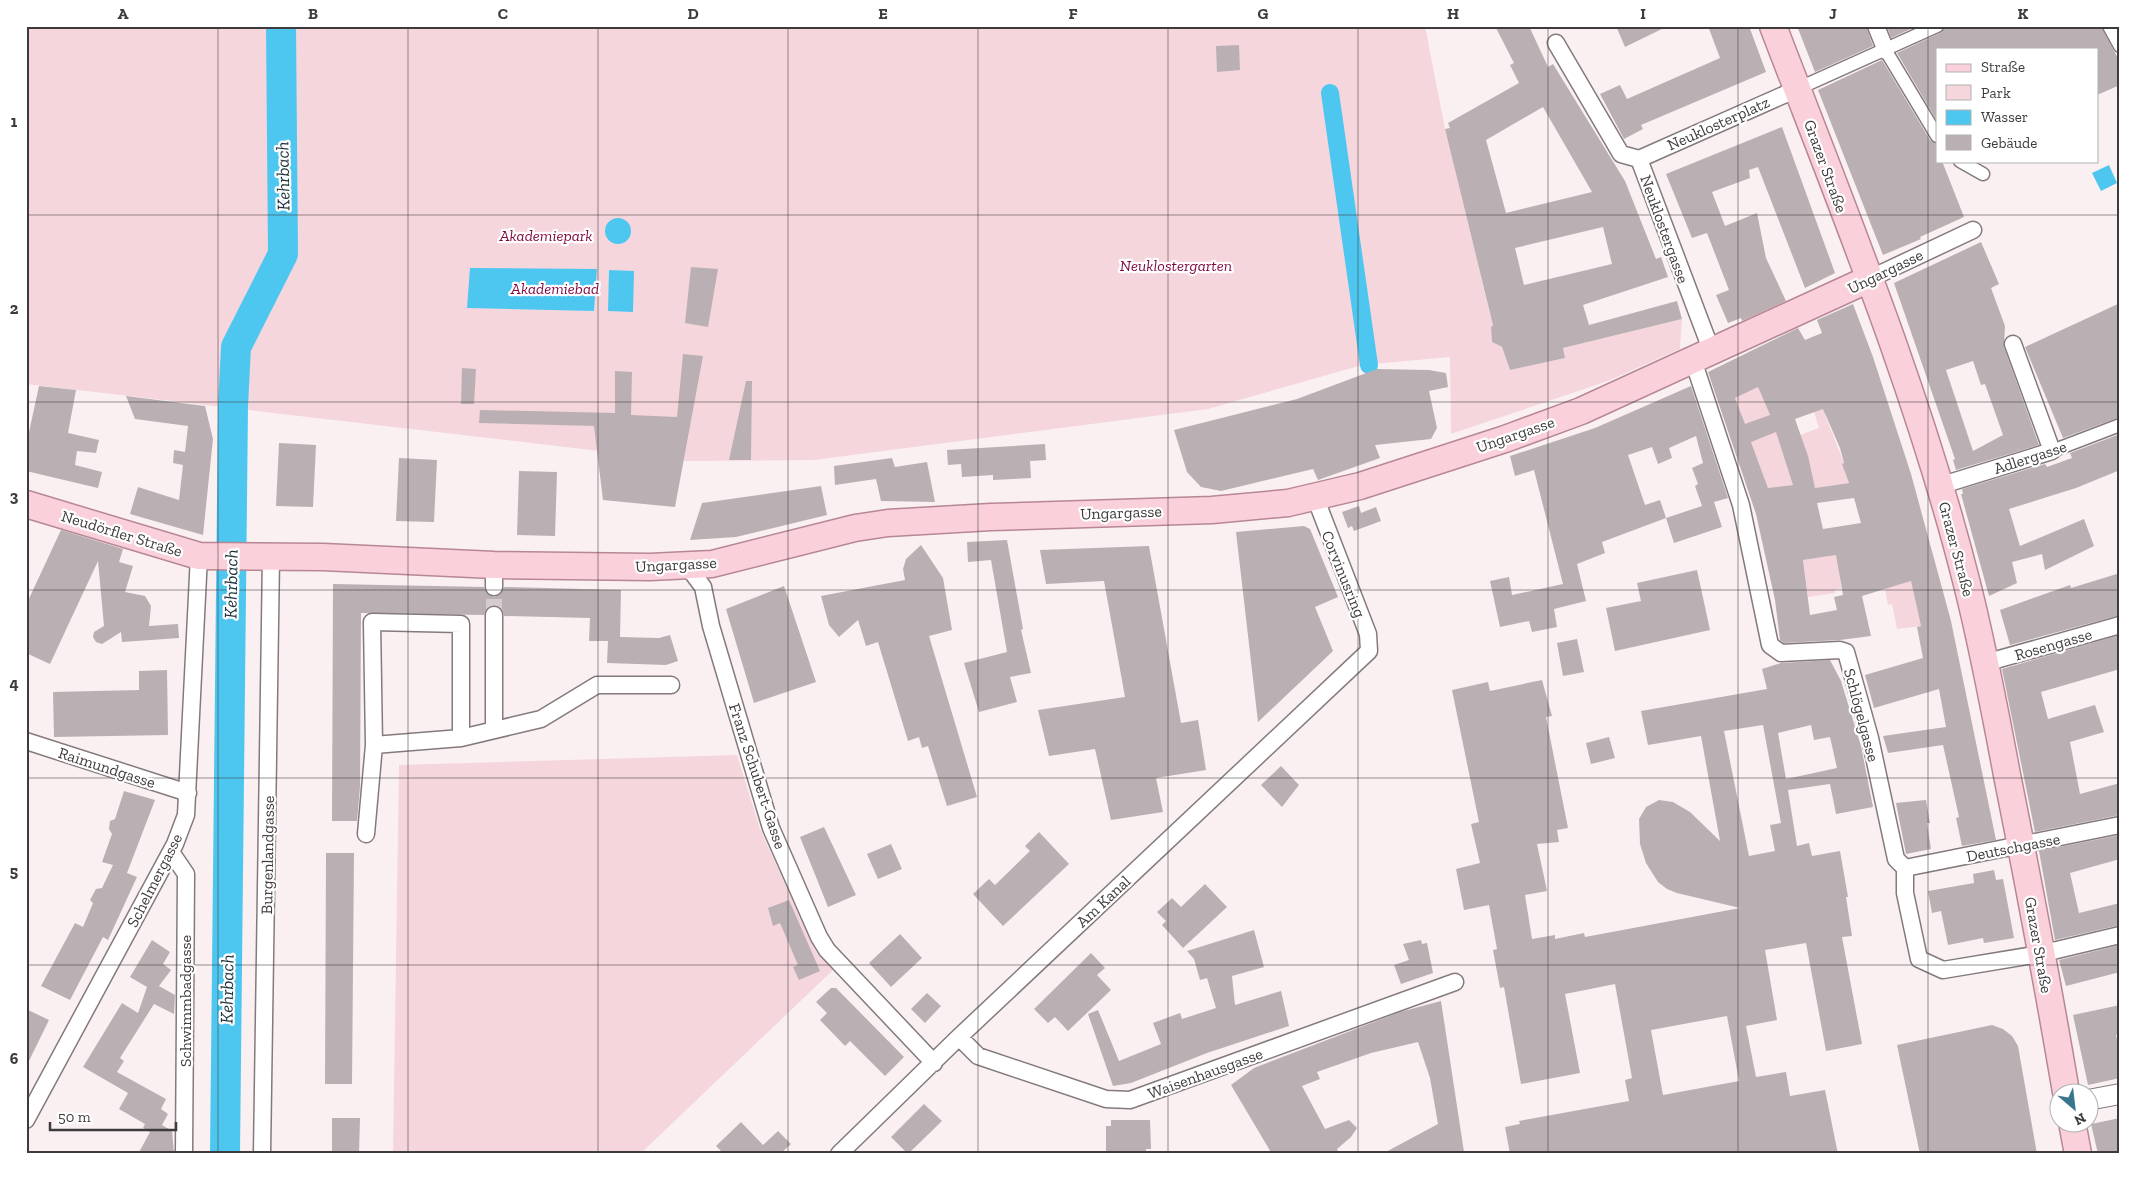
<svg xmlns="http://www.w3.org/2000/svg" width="2146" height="1180" font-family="'Zilla Slab',serif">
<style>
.green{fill:#f5d6dd}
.water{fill:#4ec7f0}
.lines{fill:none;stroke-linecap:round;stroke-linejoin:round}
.canal{stroke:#4ec7f0;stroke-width:18}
.river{stroke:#4ec7f0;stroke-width:30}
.building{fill:#bab0b3;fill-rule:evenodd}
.minor-tunnel{stroke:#d5ccce;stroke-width:16;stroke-dasharray:16 8;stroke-linecap:butt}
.pedestrian-casing{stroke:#847a7c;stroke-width:15}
.minor-casing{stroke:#847a7c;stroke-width:19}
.tertiary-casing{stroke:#847a7c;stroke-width:22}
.primary-casing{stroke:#b78794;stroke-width:29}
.pedestrian{stroke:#fff;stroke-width:12}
.minor{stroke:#fff;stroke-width:16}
.tertiary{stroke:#fff;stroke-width:20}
.primary{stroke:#fad0db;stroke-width:26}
.grid{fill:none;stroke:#3f3b3c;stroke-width:1;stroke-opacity:0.55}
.labels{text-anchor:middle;stroke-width:4.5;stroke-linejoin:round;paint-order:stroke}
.street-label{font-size:16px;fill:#3f3b3c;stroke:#fff}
.park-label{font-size:16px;font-style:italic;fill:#7f093f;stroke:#fff}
.water-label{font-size:18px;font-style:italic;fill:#1d323a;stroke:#fff}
.neatline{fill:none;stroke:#3f3b3c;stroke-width:2}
.grid-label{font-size:16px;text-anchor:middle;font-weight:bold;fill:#3f3b3c}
</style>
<rect width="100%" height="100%" fill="#faf0f2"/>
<!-- green -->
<path class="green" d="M26,26H1425L1445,129L1491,317L1497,319L1491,327L1492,342L1502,347L1510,370L1565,358L1563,348L1682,319L1680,349L1608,381L1451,434L1450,357L1362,365L1208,409L814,460L685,461L26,384Z
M1758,387L1775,427L1800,435L1819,428L1814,412L1838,403L1825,415L1844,463L1842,464L1849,483L1815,488L1813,482L1768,488L1735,398Z
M1841,554L1845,570L1839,571L1841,589L1835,590V593L1808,597L1803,560Z
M1911,581L1921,626L1897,629L1892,604L1888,605L1885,589Z
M737,755L760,829L815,950L833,970L640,1154H393L399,765Z"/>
<!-- water -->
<path class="water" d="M2109,165L2117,183L2101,191L2092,173Z
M605 231a13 13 0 1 1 26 0a13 13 0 1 1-26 0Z
M470,268L597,269L594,311L467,308Z
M609,270L634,271L633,312L608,311Z"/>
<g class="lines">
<!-- canal -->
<path class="canal" d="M1330,93L1369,365"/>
<!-- river -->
<path class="river" d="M225,1154L233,406L236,347L283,254L281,26"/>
</g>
<!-- building -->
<path class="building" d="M1495,26H1529L1548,67L1553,64L1625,181L1656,259L1661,257L1668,277L1583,305L1589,325L1677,301L1682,319L1563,348L1565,358L1510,370L1502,347L1492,342L1491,327L1493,325L1445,129L1450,128L1448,123L1519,83L1510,65L1514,63ZM1543,107L1592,192L1506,213L1486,140ZM1603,227L1612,264L1524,285L1515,248Z
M1616,26H1668L1625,47Z
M1708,26H1749L1766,72L1641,125L1643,129L1624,139L1600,94L1620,85L1627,99L1720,58Z
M1797,26H1866L1873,46L1815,72Z
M1887,26H1917L1891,38Z
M1945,26H2101L2120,62V85L2097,95V49H1937V121L1897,53L1940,33Z
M1239,45L1240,70L1217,72L1216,46Z
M1882,60L1930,140L1937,144V161H1942L1964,217L1920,237L1921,239L1883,255L1818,90Z
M1782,127L1835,273L1805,288L1758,167L1749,170L1750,178L1712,192L1725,226L1757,213L1766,258L1786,301L1742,321L1741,318L1728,323L1716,295L1729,290L1707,233L1692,238L1666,174Z
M1981,242L1999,284L1991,288L2005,326L2004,347L2039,445L1956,470L1953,460L1955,459L1894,283ZM1973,361L1981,385L1985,384L2003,435L1973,451L1946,370Z
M691,267L718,269L708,327L685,323Z
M2120,303V417L2063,438L2025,347Z
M1853,304L1873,357L1911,474L1951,621L1996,840L1962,846L1956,818L1959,817L1943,745L1888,753L1883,736L1946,727L1939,689L1874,708L1865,675L1923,658L1917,627L1921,626L1911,581L1862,596L1871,636L1840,640L1784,643L1780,640L1775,600L1756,514L1708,372L1798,328L1805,340L1822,333L1817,320ZM1758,387L1770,415L1745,424L1735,398ZM1823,409L1840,448L1844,463L1842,464L1849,483L1815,488L1808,456L1795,419ZM1776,432L1793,485L1768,488L1751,442ZM1854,498L1861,523L1823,529L1817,503ZM1836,555L1843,595L1834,597L1837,610L1810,615L1803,560Z
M683,354L703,356L675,507L603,500L594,426L479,423L480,410L615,413V371L632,372L631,415L677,417Z
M462,368L476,369L474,404H461Z
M1377,369L1429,370L1446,373L1448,387L1429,391L1437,428L1431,439L1375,445L1380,458L1318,480L1313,469L1221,491L1201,487L1187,472L1174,430L1297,399Z
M746,381H752L751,460H729Z
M39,386L76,390L68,433L99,440L96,453L77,451L75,465L102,472L98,488L26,471V446Z
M1691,386L1728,498L1714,502L1722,527L1674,543L1666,518L1602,542L1605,553L1577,564L1586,601L1554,609L1557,627L1532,632L1529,621L1500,627L1490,581L1509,577L1512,595L1563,584L1534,470L1515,476L1510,456L1595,428ZM1696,436L1703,463L1692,468L1698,484L1695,486L1702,506L1666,518L1660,500L1645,505L1628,455L1652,447L1658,464L1672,458L1669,448Z
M126,396L205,406L213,439L203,535L130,514L138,487L179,500L183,465L173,463L174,450L185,452L188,426L135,419Z
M2120,434V470L2076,488L2009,509L2020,546L2084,519L2094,546L2045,570L2042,554L2012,562L2017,583L1989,596L1961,494H1963L1962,489L2045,464L2047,467L2072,458L2070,453Z
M279,443L316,445L313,507L276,506Z
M1045,444L1046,460L1030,461L1031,478L993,480V475L962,477L961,464L948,465L947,450Z
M399,458L437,460L434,522L396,521Z
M892,458L895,467L927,462L935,502L881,501L876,479L835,485L834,466Z
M519,471L557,472L555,536L517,535Z
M821,486L827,515L736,537L690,540L702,503Z
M1359,506L1361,513L1376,507L1381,521L1354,531L1352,526L1348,528L1342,512Z
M1304,526L1310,529L1338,597L1315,607L1333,651L1258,722L1236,532Z
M61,530L123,549L119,562L133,566L125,592L145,596L151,606L149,626L178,624L179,638L122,642L121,632L102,644L96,642L93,637L94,632L104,626L98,561L50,664L26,653V605Z
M1007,540L1023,629L1021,630L1031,673L1010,677L1017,702L979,712L964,663L1007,652L991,560L968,562L967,542Z
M921,545L943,578L952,630L929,636L977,797L947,806L928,746L922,748L919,737L908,741L878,642L866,646L858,620L839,637L829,625L821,596L905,580L903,569L906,559Z
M1149,546L1181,723L1198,720L1206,770L1156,778L1163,812L1111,820L1095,749L1049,756L1038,710L1125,697L1104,581L1046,584L1040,550Z
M1697,570L1710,630L1615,651L1606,608L1641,601L1637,583Z
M2120,573V615L2010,645L2000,610L2070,585L2071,588Z
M333,584L484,587L486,592L494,597L499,595L504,587L621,590L620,637L659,638L670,635L678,661L666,665L607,663L608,641H589L590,618L504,616L502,610L494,605L489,607L484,615L361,613L360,787L357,821H332Z
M784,586L816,682L754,703L726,609Z
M2120,635V669L2041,692L2048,719L2095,705L2104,732L2070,742L2080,794L2120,783V815L2035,832L2002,669Z
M1577,639L1584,672L1563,676L1557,643Z
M1830,660L1841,681L1861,746L1873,807L1836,814L1830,784L1788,790L1797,846L1809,843L1812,856L1840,851L1848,897H1846L1852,936L1842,937L1862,1044L1826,1051L1806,943L1765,950L1777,1020L1746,1026L1756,1077L1786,1072L1790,1096L1825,1090L1838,1154H1510L1505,1127L1520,1124L1519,1121L1629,1101L1625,1080L1632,1078L1615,984L1565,994L1580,1073L1521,1084L1504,987L1500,988L1493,950L1497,949L1489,905L1464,910L1456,869L1480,863L1471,824L1479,822L1452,690L1488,682L1490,691L1542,680L1552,716L1546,717L1568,828L1557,830L1559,842L1537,844L1547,891L1525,895L1532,939L1555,935V939L1584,933L1585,937L1740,908L1677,893L1667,889L1658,882L1646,863L1640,844L1639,819L1646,807L1659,800L1673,802L1690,812L1720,841L1701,736L1648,745L1641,711L1767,689L1762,669L1781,663ZM1763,725L1781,823L1770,825L1775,851L1749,856L1724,731ZM1811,725L1814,740L1830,737L1837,768L1786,779L1778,733ZM1727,1016L1739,1081L1663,1095L1651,1030Z
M167,670L168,735L54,737L53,692L139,690V671Z
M1609,737L1615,758L1591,764L1586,743Z
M1281,766L1299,785L1282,807L1261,785Z
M124,791L155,800L127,873L137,877L108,940L103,937L70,1000L41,986L75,923L83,927L93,903L90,900L96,889L102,888L113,865L102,862L112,834L109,829L110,821L115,819Z
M1926,800L1930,823H1927L1931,849L1906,854L1896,803Z
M824,827L856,895L828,907L800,837Z
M1039,832L1069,864L1003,926L973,894L989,879L995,885L1030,851L1025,846Z
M2120,835V859L2070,873L2079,913L2120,903V925L2055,940L2039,851Z
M891,844L902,869L878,879L867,854Z
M326,853H354L352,1084H325Z
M1994,870L1996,880L2003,879L2014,938L1984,943L1983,938L1948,945L1941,911L1932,913L1928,891L1974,883L1973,874Z
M1205,884L1227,907L1183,948L1162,925L1166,921L1157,912L1172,898L1181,907Z
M789,900L820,971L799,980L793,967L798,965L780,923L773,926L768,908Z
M1254,930L1264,967L1232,976L1235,1005L1281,991L1289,1026L1207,1053L1131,1083L1113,1086L1088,1014L1098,1010L1119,1061L1161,1044L1153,1023L1180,1013L1182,1019L1216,1008L1207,978L1200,980L1194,959L1187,951Z
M900,934L922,958L891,987L869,963Z
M152,940L170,952L163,964L171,970L159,986L175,995L174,1014L154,1004L120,1058L124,1061L117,1072L166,1099L161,1109L168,1114L162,1125L172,1131L174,1154H138L150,1132L143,1128L145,1124L119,1109L128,1093L83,1067L122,1003L138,1013L147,987L130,977Z
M1421,940L1422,944L1427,943L1433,973L1401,984L1394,965L1409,960L1403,944Z
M2120,945V972L2066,986L2059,960Z
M1091,953L1105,968L1097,975L1111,990L1068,1031L1055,1017L1048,1023L1034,1009Z
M831,988H836L904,1057L885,1076L850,1041L845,1046L820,1020L827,1013L816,1002Z
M927,993L941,1006L925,1023L911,1009Z
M1441,1001L1464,1152L1382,1154L1438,1124L1430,1078L1418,1042L1371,1053L1317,1072L1320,1079L1302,1086L1325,1129L1349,1120L1357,1128L1351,1137L1337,1149L1339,1154H1272L1231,1085L1254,1068L1400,1012Z
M2120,1005V1034L2116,1035L2120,1052V1078L2088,1085L2073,1015Z
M26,1009L49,1020L26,1067Z
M1992,1025L2003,1029L2012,1036L2018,1046L2037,1154H1920L1897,1045Z
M924,1104L942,1121L908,1154L891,1137Z
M332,1118H360L359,1154H332Z
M2120,1118V1154H2098L2091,1124Z
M1111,1120H1150L1151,1149H1146V1154H1106V1126H1111Z
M741,1122L763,1145L778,1131L791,1144L780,1154H724L716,1146Z"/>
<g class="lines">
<!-- minor-tunnel -->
<path class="minor-tunnel" d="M494,615V587"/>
<defs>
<path id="pedestrian" d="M2109,26L2120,46
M1886,51L1937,136
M1797,89L1937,26
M1960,161L1983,174
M2052,451L2120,425"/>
<path id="minor" d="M1876,26L1886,51
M1556,43L1621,154L1639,159L1712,352
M1639,159L1797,89
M1869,279L1973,230
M1693,360L1741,505L1770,645L1781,653L1840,650L1846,652L1870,738L1896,859L1905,868V893L1919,959L1943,970L2040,954L2120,935
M1939,486L2052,451L2013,344
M688,567L703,587L711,626L771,828L819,937L827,950L934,1063
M494,587V565
M1985,663L2120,625
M494,729V615
M26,741L188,793
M374,745L461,738L541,719L597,685H671
M366,834L374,745L372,622L461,624V738
M171,852L186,874L184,1154
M1905,868L2120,825
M959,1037L978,1056L1106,1099L1130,1100L1455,982
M26,1120L175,844L186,815L199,556
M262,1154L271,557
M839,1154L959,1037L1369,651L1368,634L1315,497"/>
<path id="tertiary" d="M2088,1100L2120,1094"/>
<path id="primary" d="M1773,26C1843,209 1919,393 1967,584C1983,647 1995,711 2007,775C2028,880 2048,986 2066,1092
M26,504L199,556L323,557L494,565L650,567L712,564L855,528L888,523L991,517L1212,510L1288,503L1360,486L1505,439L1581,411L1869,279
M2072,1122L2078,1154"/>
</defs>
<!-- pedestrian casing -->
<use href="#pedestrian" class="pedestrian-casing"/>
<!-- minor casing -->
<use href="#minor" class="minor-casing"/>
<!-- tertiary casing -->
<use href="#tertiary" class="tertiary-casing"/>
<!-- primary casing -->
<use href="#primary" class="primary-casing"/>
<!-- pedestrian -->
<use href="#pedestrian" class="pedestrian"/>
<!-- minor -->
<use href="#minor" class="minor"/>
<!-- tertiary -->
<use href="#tertiary" class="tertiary"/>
<!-- primary -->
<use href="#primary" class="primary"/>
</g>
<!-- grid -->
<path class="grid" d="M218,26V1154M408,26V1154M598,26V1154M788,26V1154M978,26V1154M1168,26V1154M1358,26V1154M1548,26V1154M1738,26V1154M1928,26V1154M26,215H2120M26,402H2120M26,590H2120M26,778H2120M26,965H2120"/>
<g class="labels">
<!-- street labels -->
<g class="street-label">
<text transform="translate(1718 123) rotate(-24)" y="6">Neuklosterplatz</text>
<text transform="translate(1826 166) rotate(70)" y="6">Grazer Straße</text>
<text transform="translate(1665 229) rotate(70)" y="6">Neuklostergasse</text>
<text transform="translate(1885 271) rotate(-26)" y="6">Ungargasse</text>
<text transform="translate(1515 434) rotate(-19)" y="6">Ungargasse</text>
<text transform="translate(2030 457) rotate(-18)" y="6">Adlergasse</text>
<text transform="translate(1121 512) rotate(-2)" y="6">Ungargasse</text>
<text transform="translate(122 533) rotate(17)" y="6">Neudörfler Straße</text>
<text transform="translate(1957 549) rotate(75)" y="6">Grazer Straße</text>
<text transform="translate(676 564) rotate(-3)" y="6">Ungargasse</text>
<text transform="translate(1344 574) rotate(68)" y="6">Corvinusring</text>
<text transform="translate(2053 644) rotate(-16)" y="6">Rosengasse</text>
<text transform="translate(1862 715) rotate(75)" y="6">Schlögelgasse</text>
<text transform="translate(107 767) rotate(18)" y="6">Raimundgasse</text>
<text transform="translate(758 776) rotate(72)" y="6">Franz Schubert-Gasse</text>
<text transform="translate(2013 847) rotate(-11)" y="6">Deutschgasse</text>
<text transform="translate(267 855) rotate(-89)" y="6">Burgenlandgasse</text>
<text transform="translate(154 880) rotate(-63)" y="6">Schelmergasse</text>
<text transform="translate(1103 901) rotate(-43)" y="6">Am Kanal</text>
<text transform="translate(2039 945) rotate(80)" y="6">Grazer Straße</text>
<text transform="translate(185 1001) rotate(-90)" y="6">Schwimmbadgasse</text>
<text transform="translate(1205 1073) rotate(-20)" y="6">Waisenhausgasse</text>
</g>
<!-- park labels -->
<g class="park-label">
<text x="546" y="241">Akademiepark</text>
<text x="1176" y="271">Neuklostergarten</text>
<text x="555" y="294">Akademiebad</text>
</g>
<!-- water labels -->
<g class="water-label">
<text transform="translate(283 176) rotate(-91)" y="6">Kehrbach</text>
<text transform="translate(231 584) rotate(-89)" y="6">Kehrbach</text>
<text transform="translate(227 989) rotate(-89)" y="6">Kehrbach</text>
</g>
</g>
<!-- border -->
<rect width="2146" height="1180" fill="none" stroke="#ffffff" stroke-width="55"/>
<!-- legend -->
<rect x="1936" y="48" width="162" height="115" fill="#ffffff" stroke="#b2b1b1"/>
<rect x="1946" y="64" width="25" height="8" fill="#fad0db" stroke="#b2b1b1"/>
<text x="1981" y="72" font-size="15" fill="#3f3b3c">Straße</text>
<rect x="1946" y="85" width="25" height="15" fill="#f5d6dd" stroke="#b2b1b1"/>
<text x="1981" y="98" font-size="15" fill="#3f3b3c">Park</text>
<rect x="1946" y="110" width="25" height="15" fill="#4ec7f0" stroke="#b2b1b1"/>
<text x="1981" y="122" font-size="15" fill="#3f3b3c">Wasser</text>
<rect x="1946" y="135" width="25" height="15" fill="#bab0b3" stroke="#b2b1b1"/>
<text x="1981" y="148" font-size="15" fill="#3f3b3c">Gebäude</text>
<!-- north arrow -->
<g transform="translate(2074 1108) rotate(152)"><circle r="24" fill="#ffffff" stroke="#b2b1b1"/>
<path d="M0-4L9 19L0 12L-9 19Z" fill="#38768c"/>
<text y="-8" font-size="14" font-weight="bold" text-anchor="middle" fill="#3f3b3c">N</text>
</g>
<!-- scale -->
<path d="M50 1122v8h126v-8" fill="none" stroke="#3f3b3c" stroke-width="2.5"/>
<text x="58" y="1122" font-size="15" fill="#3f3b3c" stroke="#ffffff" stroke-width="4" paint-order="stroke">50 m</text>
<rect x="28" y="28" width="2090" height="1124" class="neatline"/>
<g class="grid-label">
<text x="123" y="19">A</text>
<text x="313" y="19">B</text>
<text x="503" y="19">C</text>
<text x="693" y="19">D</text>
<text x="883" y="19">E</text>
<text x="1073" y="19">F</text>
<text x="1263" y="19">G</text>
<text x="1453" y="19">H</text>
<text x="1643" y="19">I</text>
<text x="1833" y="19">J</text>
<text x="2023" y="19">K</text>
<text x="14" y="127">1</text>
<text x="14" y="314">2</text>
<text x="14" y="502">3</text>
<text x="14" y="689">4</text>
<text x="14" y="877">5</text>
<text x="14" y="1064">6</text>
</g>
</svg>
